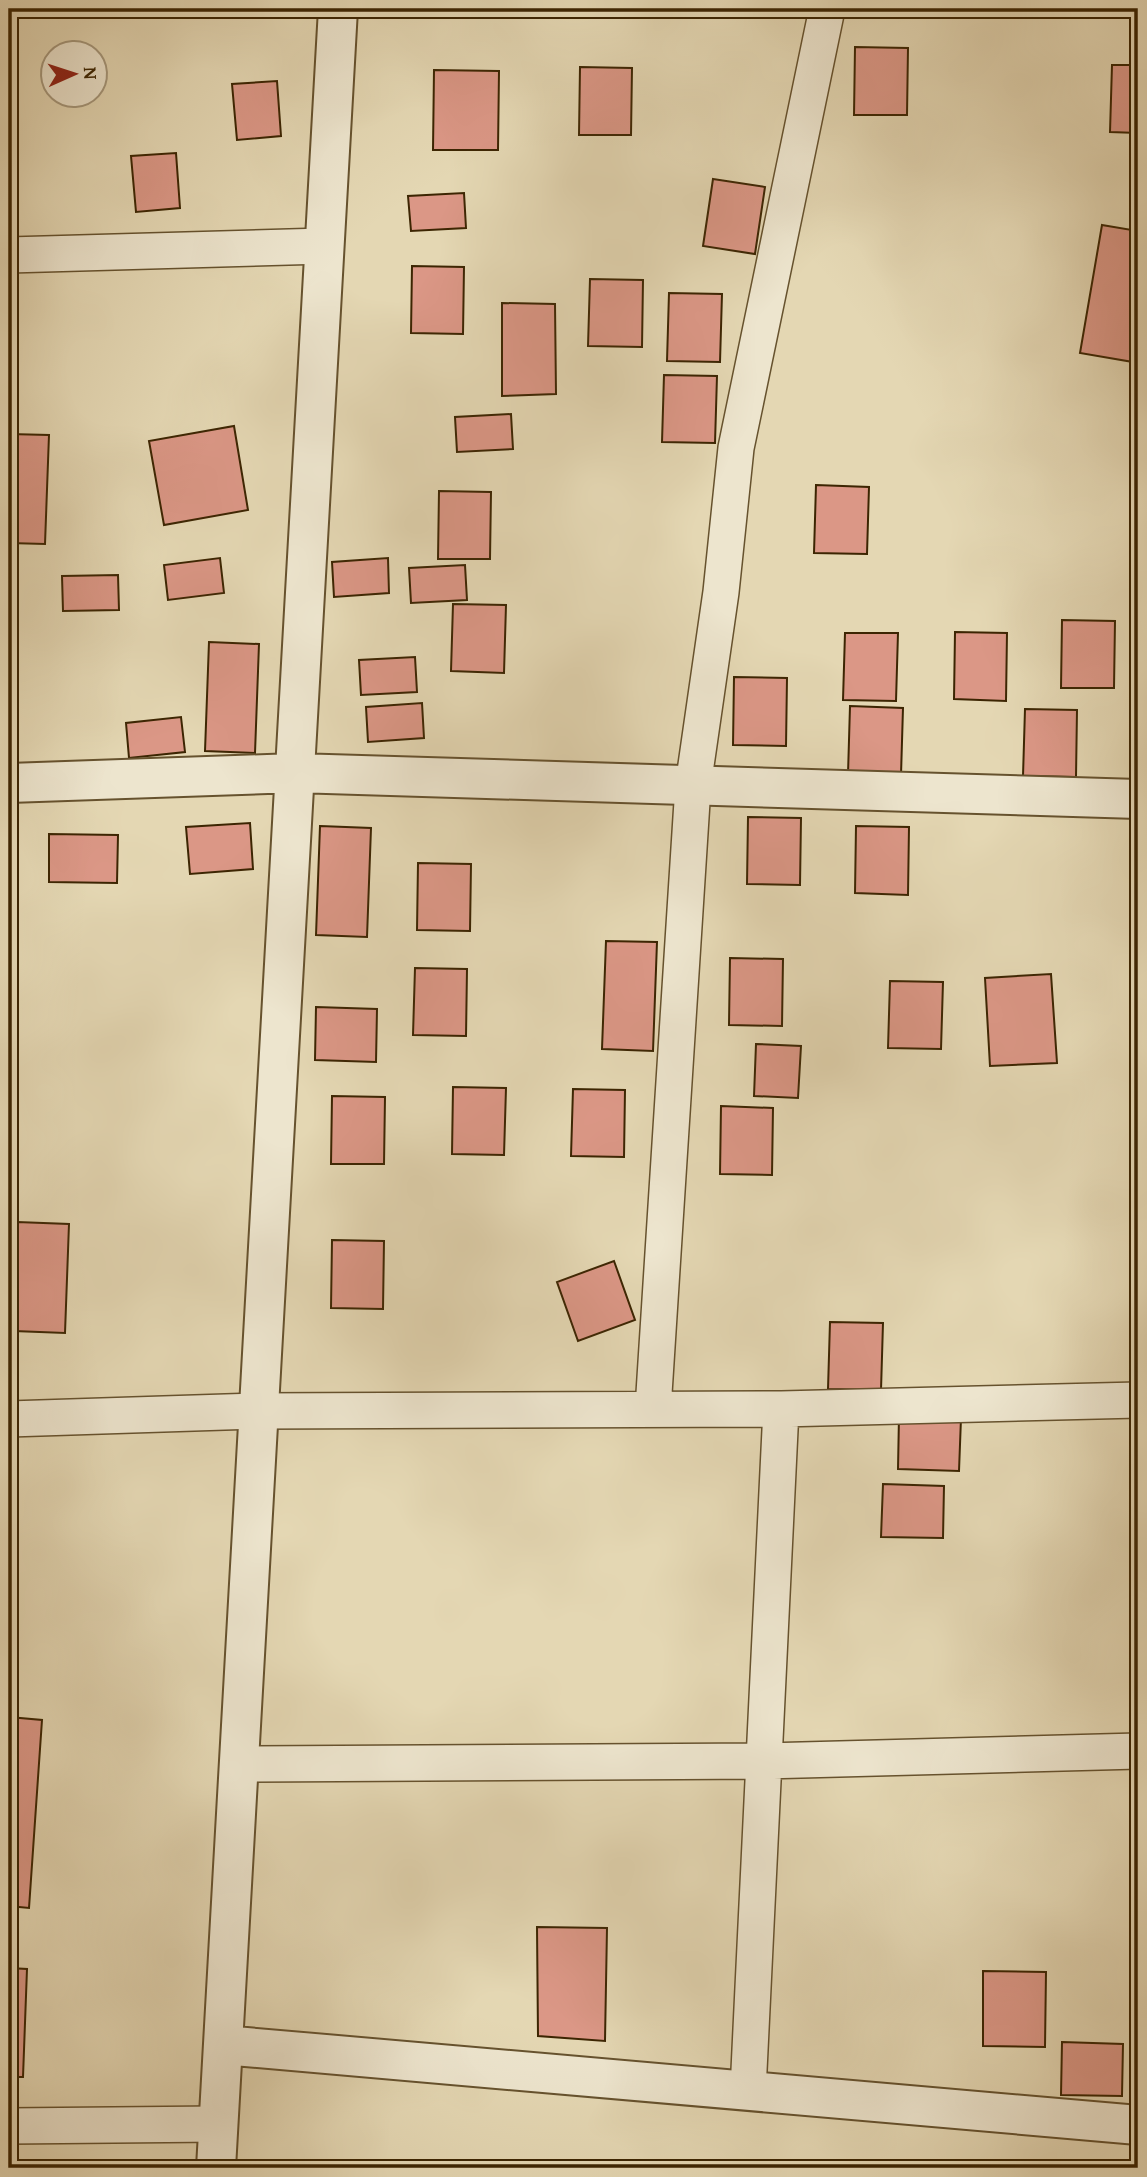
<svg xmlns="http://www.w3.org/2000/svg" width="1147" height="2177" font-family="'Gentium Book Plus',serif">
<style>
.building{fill:#db9786;stroke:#3c2502;stroke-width:2}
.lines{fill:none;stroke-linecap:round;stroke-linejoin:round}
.minor-casing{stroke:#66522e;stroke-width:38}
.tertiary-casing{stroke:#66522e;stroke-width:42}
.minor{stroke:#ede5ce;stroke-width:35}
.tertiary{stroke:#ede5ce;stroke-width:38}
</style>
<rect width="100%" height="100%" fill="#e4d7b3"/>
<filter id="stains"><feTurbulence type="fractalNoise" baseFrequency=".00286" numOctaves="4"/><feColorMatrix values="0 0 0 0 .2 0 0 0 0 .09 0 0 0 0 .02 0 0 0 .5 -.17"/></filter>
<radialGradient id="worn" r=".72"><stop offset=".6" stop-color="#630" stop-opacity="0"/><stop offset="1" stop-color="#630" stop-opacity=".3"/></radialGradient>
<!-- building -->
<path class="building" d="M855,47L908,48L907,115H854Z
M1112,65H1138V133L1110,132Z
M580,67L632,68L631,135H579Z
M434,70L499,71L498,150H433Z
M277,81L281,136L237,140L232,84Z
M176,153L180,208L136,212L131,156Z
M713,179L765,187L755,254L703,246Z
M464,193L466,228L411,231L408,196Z
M1102,225L1138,231V328L1133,362L1080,353Z
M412,266L464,267L463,334L411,333Z
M590,279L643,280L642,347L588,346Z
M669,293L722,294L720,362L667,361Z
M502,303L555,304L556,394L502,396Z
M664,375L717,376L715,443L662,442Z
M511,414L513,449L457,452L455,417Z
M234,426L248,510L164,525L149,441Z
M9,434L49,435L45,544L9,543Z
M816,485L869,487L867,554L814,553Z
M439,491L491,492L490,559H438Z
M220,558L224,593L168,600L164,565Z
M388,558L389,593L334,597L332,562Z
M465,565L467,600L411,603L409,568Z
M118,575L119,610L63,611L62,576Z
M453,604L506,605L504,673L451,671Z
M1062,620L1115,621L1114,688H1061Z
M955,632L1007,633L1006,701L954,699Z
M845,633H898L896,701L843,700Z
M209,642L259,644L255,753L205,751Z
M415,657L417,692L361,695L359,660Z
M734,677L787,678L786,746L733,745Z
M422,703L424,738L368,742L366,707Z
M850,706L903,708L901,775L848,774Z
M1025,709L1077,710L1076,777L1023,776Z
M181,717L185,752L129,758L126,723Z
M748,817L801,818L800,885L747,884Z
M250,823L253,869L190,874L186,827Z
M320,826L371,828L367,937L316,935Z
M856,826L909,827L908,895L855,893Z
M49,834L118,835L117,883L49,882Z
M418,863L471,864L470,931L417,930Z
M606,941L657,942L653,1051L602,1049Z
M730,958L783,959L782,1026L729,1025Z
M415,968L467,969L466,1036L413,1035Z
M1051,974L1057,1063L990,1066L985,978Z
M890,981L943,982L941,1049L888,1048Z
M316,1007L377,1009L376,1062L315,1060Z
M756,1044L801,1046L798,1098L754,1096Z
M453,1087L506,1088L504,1155L452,1154Z
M573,1089L625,1090L624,1157L571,1156Z
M332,1096L385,1097L384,1164H331Z
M721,1106L773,1108L772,1175L720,1174Z
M17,1222L69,1224L65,1333L14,1331Z
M332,1240L384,1241L383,1309L331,1308Z
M614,1261L635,1320L578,1341L557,1282Z
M830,1322L883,1323L881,1390L828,1389Z
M899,1416L961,1418L959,1471L898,1469Z
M883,1484L944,1486L943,1538L881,1537Z
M9,1717L42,1720L29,1908L9,1906Z
M537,1927L607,1928L605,2041L538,2036Z
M9,1968L27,1969L23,2077H9Z
M983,1971L1046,1972L1045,2047L983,2046Z
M1138,2017V2092H1137Z
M1062,2042L1123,2044L1122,2096L1061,2095Z"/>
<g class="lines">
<defs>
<path id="minor" d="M9,255L324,246
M653,1409L693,786L721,592L736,448L827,9
M9,1419L259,1411L781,1409L1138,1400
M239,1764L764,1761L1138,1751
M748,2091L781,1409
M9,2126L218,2124"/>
<path id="tertiary" d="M9,783L295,773L1138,799
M223,2045L1138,2125
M216,2168L338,9"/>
</defs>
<!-- minor casing -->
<use href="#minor" class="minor-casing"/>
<!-- tertiary casing -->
<use href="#tertiary" class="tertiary-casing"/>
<!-- minor -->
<use href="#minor" class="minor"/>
<!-- tertiary -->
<use href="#tertiary" class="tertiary"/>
</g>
<!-- margin -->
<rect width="1147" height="2177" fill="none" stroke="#e4d7b3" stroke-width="35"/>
<rect x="10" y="10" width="1126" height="2156" fill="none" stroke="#3c2502" stroke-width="3.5"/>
<rect x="18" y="18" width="1112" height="2142" fill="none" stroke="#3c2502" stroke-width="2"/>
<!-- north arrow -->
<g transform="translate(74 74) rotate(87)"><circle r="33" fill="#ede5ce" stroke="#a6987c" stroke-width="2"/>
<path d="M0-5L12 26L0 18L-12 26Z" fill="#8f2418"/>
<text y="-10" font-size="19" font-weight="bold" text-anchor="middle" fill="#3c2502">N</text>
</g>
<rect width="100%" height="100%" filter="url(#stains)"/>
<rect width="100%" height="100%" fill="url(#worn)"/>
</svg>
